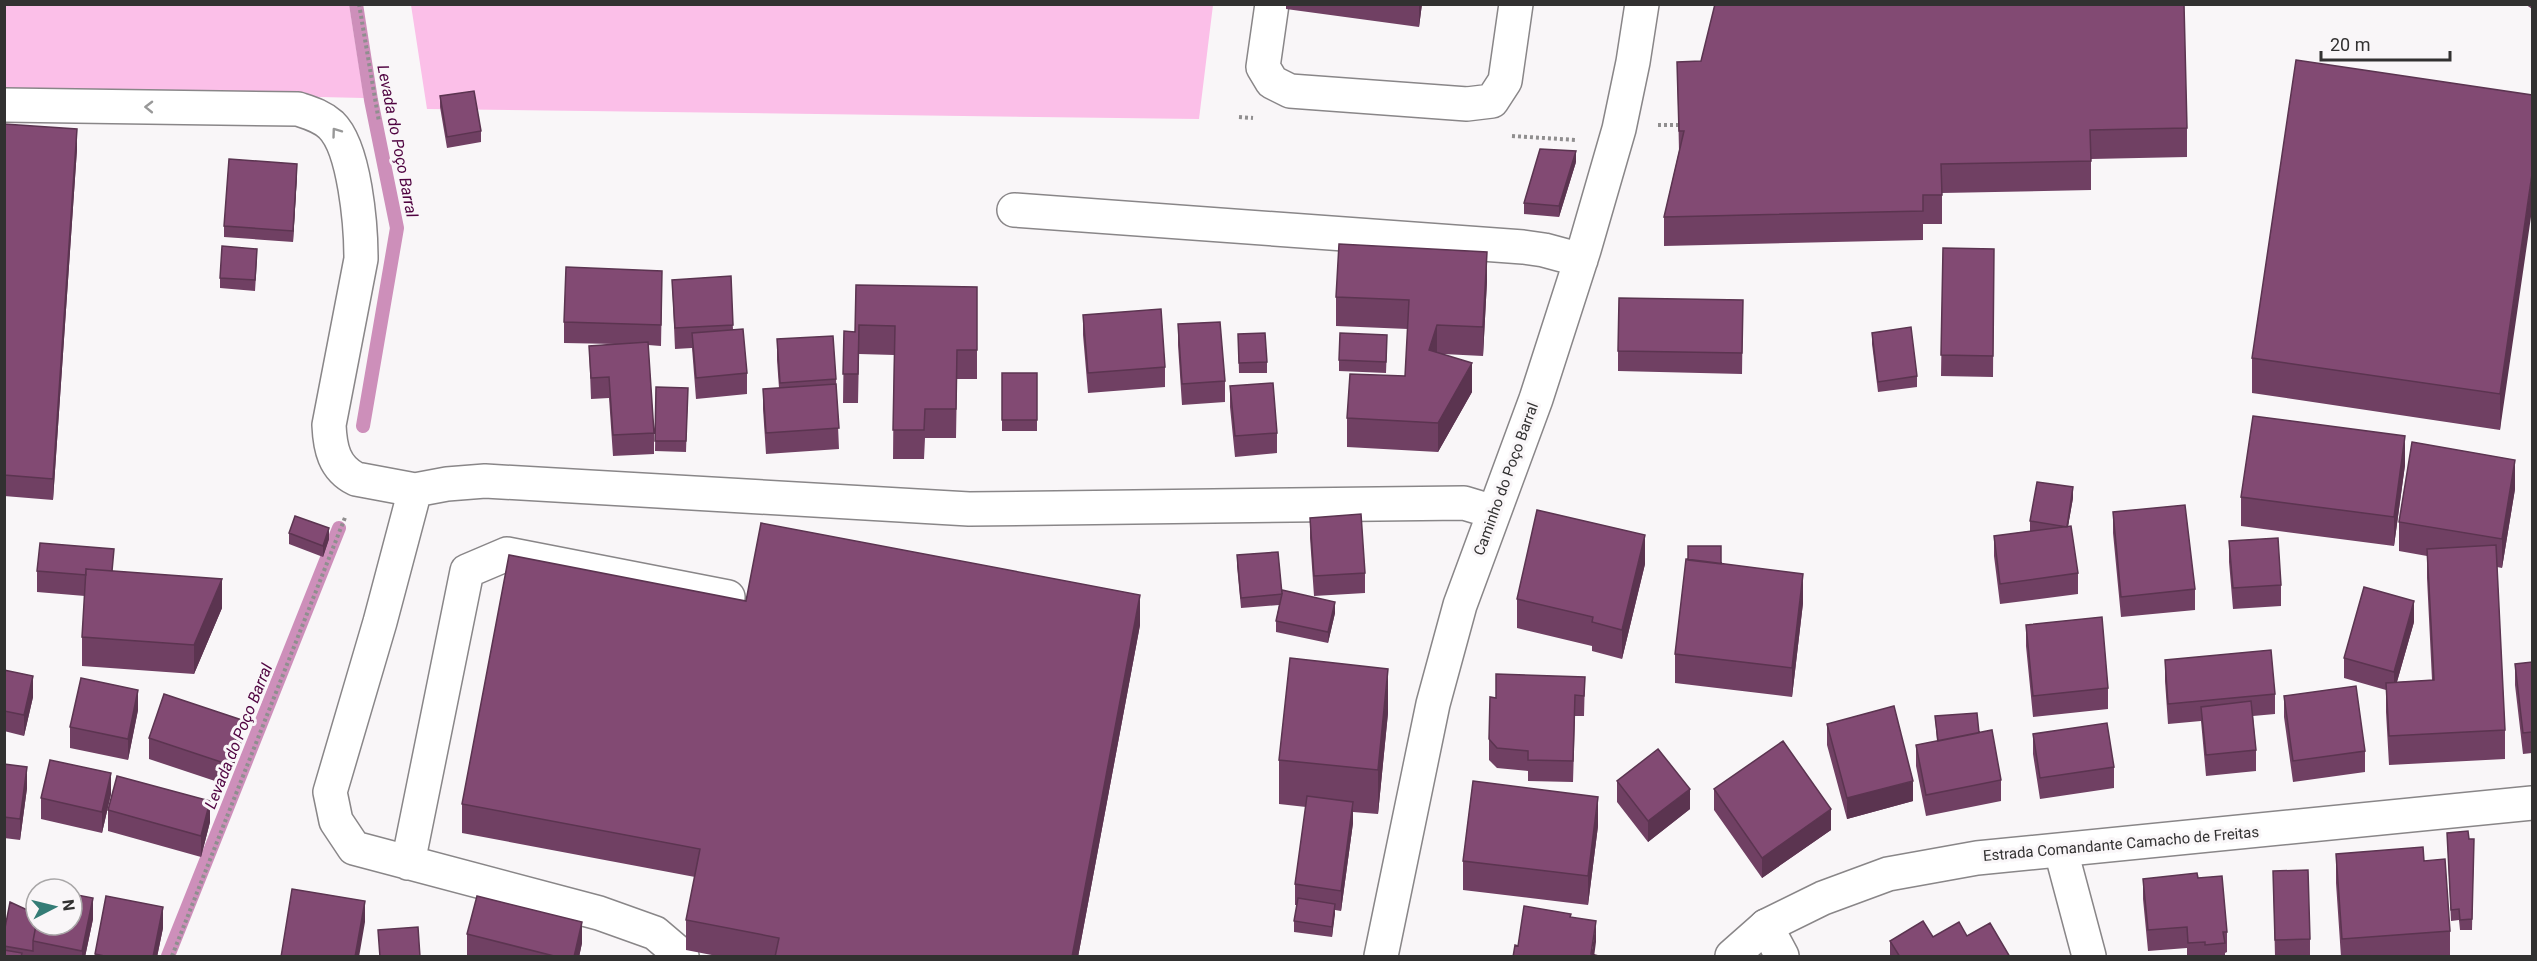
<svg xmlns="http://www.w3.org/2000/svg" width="2537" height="961" font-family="Roboto,sans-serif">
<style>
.green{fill:#fbbfe8}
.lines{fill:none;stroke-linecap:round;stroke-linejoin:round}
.stream{stroke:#cd8fba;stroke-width:14}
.minor-casing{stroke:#898688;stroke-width:36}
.major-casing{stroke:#898688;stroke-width:36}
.path{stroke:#908e8f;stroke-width:4;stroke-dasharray:3 3;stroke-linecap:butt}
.minor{stroke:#fff;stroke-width:33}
.major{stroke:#fff;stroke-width:33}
.wall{fill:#704063}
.shaded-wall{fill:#5b3450}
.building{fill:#824a73;stroke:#5b3450;stroke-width:1.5}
.oneway{stroke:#989898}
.labels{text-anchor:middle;stroke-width:6;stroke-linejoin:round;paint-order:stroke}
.street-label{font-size:15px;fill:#323131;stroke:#f9f6f8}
.water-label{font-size:16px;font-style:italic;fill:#500441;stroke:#f9f6f8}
</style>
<rect width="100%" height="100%" fill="#f9f6f8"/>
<!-- green -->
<path class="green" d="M349,4L364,98L5,90V5Z
M411,5H1213L1199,119L427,109Z"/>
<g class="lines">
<!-- stream -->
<path class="stream" d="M356,4L371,100L397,228L363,426
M168,956L339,528"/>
<defs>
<path id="minor" d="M1272,4L1263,67L1272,82L1290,91L1467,104L1492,101L1505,81L1516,4
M4,105L298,109C310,113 321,116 331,125C355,148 361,226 361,259L329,425C330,448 334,468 356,479L415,490L447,484L485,481L969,509L1464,503L1494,512
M1014,210L1523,247L1544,250L1581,260
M415,490L380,622L330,792L336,821L354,848L599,913L655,933L682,956
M2061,851L2089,956
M408,863L467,571L507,554L728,597
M1766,926L1782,956
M1381,956L1433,704L1460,605L1536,399L1584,250L1619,129L1633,62L1642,4"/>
<path id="major" d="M1732,956L1766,926L1823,898L1888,874L1977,858L2532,803"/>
</defs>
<!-- minor casing -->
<use href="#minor" class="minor-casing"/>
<!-- major casing -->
<use href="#major" class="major-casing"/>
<!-- path -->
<path class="path" d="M359,4L379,122
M1239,117L1253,118
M1658,125H1678
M1512,136L1576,140
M172,956L346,515"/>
<!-- minor -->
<use href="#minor" class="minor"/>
<!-- major -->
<use href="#major" class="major"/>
</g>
<!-- wall -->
<path class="wall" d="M1286,4H1422L1419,27L1286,9Z
M2525,4H2532V9Z
M1677,62L2187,128V157L2091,159V190L1942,193V224H1923V240L1664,246V217L1679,151Z
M2532,95L2500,430L2252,393V358Z
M440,96L481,131V142L447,148L440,107Z
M4,124L77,149L53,500L4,496Z
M1576,162L1559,217L1524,214V203Z
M297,175L293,242L224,237V226Z
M1943,248L1994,249L1993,377L1941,376Z
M257,259L255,291L220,288V278Z
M731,276L733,330L747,373V394L696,399L692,348L675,349L672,280Z
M1487,281L1483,356L1443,354L1472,392L1438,452L1347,447V418L1405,376L1408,329L1336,326V297Z
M856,285L977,287V379H957L956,438H925L924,459H893L894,355L859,354L858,403H843L844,331L855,332Z
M662,291L661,346L648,345L654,433V454L613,456L609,398L591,399L589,346L615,344L564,343V322Z
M1743,300L1742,374L1618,371V351Z
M1083,315L1165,367V387L1088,393L1083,335Z
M1178,324L1225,381V402L1182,405L1178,345Z
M1872,333L1917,376V387L1878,392L1872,344Z
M1238,334L1267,362V373H1239Z
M777,339L836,379L839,449L766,454L763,409V389L779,388L777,360Z
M1387,346L1386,373L1339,371V360Z
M1002,373H1037V431H1002Z
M1230,386L1277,433V453L1235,457L1230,407Z
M656,387L688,388L686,452L655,451Z
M2405,465L2394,546L2241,526V497Z
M2515,489L2502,568L2497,567L2505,730V759L2389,765L2386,712V690L2344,678V658L2414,622L2397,682L2432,680L2427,578V556L2399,551V522Z
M2073,498L2068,526L2078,573V594L2000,604L1994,556V536L2030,531V521Z
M2113,512L2195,589V610L2121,617L2113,533Z
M1310,518L1365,573V593L1314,596L1310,538Z
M289,533L329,539L323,557L289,544Z
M2229,541L2281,585V606L2233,609L2229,562Z
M1237,555L1282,594L1335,613L1328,643L1276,632V621L1279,605L1241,608L1237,566Z
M1688,560L1721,564L1803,603L1792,697L1675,683V654Z
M1645,564L1622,659L1592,651V646L1517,628V599Z
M37,571H114L222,608L194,674L82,666V637L85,596L37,592Z
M746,601L1140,625L1078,957H722L686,950V920L695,877L462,833V804Z
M2026,625L2108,688V709L2033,717L2026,646Z
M2165,660L2275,694V714L2253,716L2256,750V771L2206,776L2201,721L2168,724L2165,681Z
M2532,662V753L2523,754L2515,685V664Z
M4,670L33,697L24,736L4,731Z
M1585,677L1584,716H1575L1573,782L1528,781V771L1497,768L1489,760V739L1496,698Z
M2284,696L2365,751V772L2293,782L2284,717Z
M138,710L128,760L70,748V727Z
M1388,713L1378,814L1353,812V823L1341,911L1335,910L1332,937L1294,932V921L1297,905H1295V884L1306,807L1279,804V760Z
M1935,716L1979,733L2001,780V801L1926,816L1916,766V745L1937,741Z
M1827,724L1913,801L1847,819L1827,745Z
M2033,734L2114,767V788L2040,799L2033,754Z
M149,738L242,741L227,785L149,759Z
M4,764L27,788L20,840L4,838Z
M1617,781L1690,809L1648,842L1617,802Z
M1714,789L1831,830L1762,878L1714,810Z
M111,794L102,833L41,819V798Z
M108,810L210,822L201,857L108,831Z
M1598,826L1588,905L1463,890V861Z
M2447,833L2469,839H2474L2472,930H2460L2459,920L2451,921Z
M2336,854L2424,861L2450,931V957H2341L2336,883Z
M2273,871L2310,939V957H2275Z
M2198,878L2227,932V952L2225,953V957H2187V948L2148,951L2143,899V879Z
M93,919L85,957H4V933L36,925Z
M163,928L157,957H95V954Z
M467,934L582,943L579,957H475L467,955Z
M1967,936L2010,957H1890V941L1933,937Z"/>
<!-- shaded-wall -->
<path class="shaded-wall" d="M1419,4H1422L1419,27Z
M77,129V149L53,500V479Z
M1576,151V162L1559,217V206Z
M297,164V175L293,242V231Z
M2532,174V210L2500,430V394Z
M1487,252V281L1483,356V327Z
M1437,325V354L1429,350Z
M1472,363V392L1438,452V423Z
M2405,436V465L2394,546V517Z
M2515,460V489L2502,568V539Z
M2073,487V498L2066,538V527Z
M329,528V539L323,557V546Z
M1645,535V564L1622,659V630Z
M1803,574V603L1792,697V668Z
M222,579V608L194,674V645Z
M1140,595V625L1078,957H1072Z
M2414,601V622L2394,692V672Z
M1335,602V613L1328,643V632Z
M1388,669V713L1378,814V770Z
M33,676V697L24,736V715Z
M138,690V710L128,760V739Z
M242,720V741L227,785V764Z
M27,767V788L20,840V819Z
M111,773V794L102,833V812Z
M1913,781V801L1847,819V798Z
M1690,789V809L1648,842V821Z
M1598,797V826L1588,905V876Z
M210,801V822L201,857V836Z
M1353,802V823L1341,911V891Z
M1831,809V830L1762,878V858Z
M93,898V919L85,957H82V951Z
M365,901V922L359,957H355Z
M1335,904V914L1332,937V927Z
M163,907V928L157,957H153Z
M1596,921V942L1594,957H1591Z
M582,922V943L579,957H574Z"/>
<!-- building -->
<path class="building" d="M1715,4H2184L2187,128L2090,130L2091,161L1941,164L1942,195H1923V211L1664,217L1684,131H1679L1677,62L1701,61Z
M2296,60L2532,95V174L2500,394L2252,358Z
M474,91L481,131L447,137L440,96Z
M4,124L77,129L53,479L4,475Z
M1540,149L1576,151L1559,206L1524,203Z
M229,159L297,164L293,231L224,226Z
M1339,244L1487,252L1483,327L1437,325L1429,350L1472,363L1438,423L1347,418L1350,374L1405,376L1409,300L1336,297Z
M222,246L257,249L255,280L220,278Z
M1943,248L1994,249L1993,356L1941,355Z
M566,267L662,271L661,325L564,322Z
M731,276L733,325L675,328L672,280Z
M856,285L977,287V350H957L956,409H925L924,430H893L895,326L859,325L858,374H843L844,331L855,332Z
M1619,298L1743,300L1742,353L1618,351Z
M1161,309L1165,367L1088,373L1083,315Z
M1220,322L1225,381L1182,384L1178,324Z
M1911,327L1917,376L1878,382L1872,333Z
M743,329L747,373L696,378L692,333Z
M1265,333L1267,362L1239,363L1238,334Z
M1340,333L1387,335L1386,362L1339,360Z
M833,336L836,379L780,383L777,339Z
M648,342L654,433L613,435L609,377L591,378L589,346Z
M1002,373H1037V420H1002Z
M1273,383L1277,433L1235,436L1230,386Z
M836,384L839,428L766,433L763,389Z
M656,387L688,388L686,441H655Z
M2253,416L2405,436L2394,517L2241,497Z
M2412,442L2515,460L2502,539L2399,522Z
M2037,482L2073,487L2067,527L2030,521Z
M2185,505L2195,589L2121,597L2113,512Z
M1537,510L1645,535L1622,630L1592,622L1593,617L1517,599Z
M1361,514L1365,573L1314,576L1310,518Z
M295,516L329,528L323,546L289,533Z
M761,523L1140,595L1072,957H775L779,938L686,920L700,849L462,804L509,555L746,601Z
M2071,526L2078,573L2000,584L1994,536Z
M2278,538L2281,585L2233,588L2229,541Z
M40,543L114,549L112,571L86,569V575L37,571Z
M2496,545L2505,730L2389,736L2386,683L2434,680L2427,549Z
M1688,546H1721V564L1688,560Z
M1278,552L1282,594V590L1335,602L1328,632L1276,621L1282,594L1241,598L1237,555Z
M1686,559L1803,574L1792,668L1675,654Z
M86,569L222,579L194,645L82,637Z
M2364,587L2414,601L2394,672L2344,658Z
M2102,617L2108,688L2033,696L2026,625Z
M2271,650L2275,694L2168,704L2165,660Z
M1290,658L1388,669L1378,770L1279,760Z
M2532,662V732L2523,733L2515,664Z
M4,670L33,676L24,715L4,711Z
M1496,674L1585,677L1584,696L1575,695L1573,761L1528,760V751L1497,748L1489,739L1490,697L1496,698Z
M81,678L138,690L128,739L70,727Z
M2356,686L2365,751L2293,761L2284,696Z
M164,694L242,720L227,764L149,738Z
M2251,701L2256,750L2206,755L2201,707Z
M1894,706L1913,781L1847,798L1827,724Z
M1977,713L1979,733L1938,741L1935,716Z
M2107,723L2114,767L2040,778L2033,734Z
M1992,730L2001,780L1926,795L1916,745Z
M1783,741L1831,809L1762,858L1714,789Z
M1658,749L1690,789L1648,821L1617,781Z
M50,760L111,773L102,812L41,798Z
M4,764L27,767L20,819L4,817Z
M117,776L210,801L201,836L108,810Z
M1473,781L1598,797L1588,876L1463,861Z
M1307,796L1353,802L1341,891L1295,884Z
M2468,831L2469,839H2474L2472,919L2460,920L2459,909L2451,910L2447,833Z
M2423,847L2424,861L2445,859L2450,931L2342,939L2336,854Z
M2308,870L2310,939L2275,940L2273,871Z
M2197,873L2198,878L2222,876L2227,932H2223L2225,943L2205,945V942L2188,943L2187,927L2148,930L2143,879Z
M292,889L365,901L355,957H281Z
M72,894L93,898L82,951L33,941L36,925H72Z
M106,896L163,907L153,957H109L95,954Z
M477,896L582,922L574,957H558L467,934Z
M1298,898L1335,904L1332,927L1294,921Z
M10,902L36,914V925L33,941V951L4,946V933Z
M1524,906L1571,914L1570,917L1596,921L1591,954L1599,956V957H1513L1515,945L1518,946Z
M1923,921L1933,937L1959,922L1967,936L1990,923L2010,957H1900L1890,941Z
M418,927L420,957H380L378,930Z
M4,950L22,953L21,957H4Z"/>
<!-- one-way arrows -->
<defs><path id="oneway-chevron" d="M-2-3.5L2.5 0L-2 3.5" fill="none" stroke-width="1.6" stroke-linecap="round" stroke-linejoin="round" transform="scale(1.5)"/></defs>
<g class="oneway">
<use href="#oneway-chevron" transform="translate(149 107) rotate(-179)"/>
<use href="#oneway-chevron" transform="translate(336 132) rotate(-126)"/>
</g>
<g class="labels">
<!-- street labels -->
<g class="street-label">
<text transform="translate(1506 479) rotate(-70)" y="5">Caminho do Poço Barral</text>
<text transform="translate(2121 844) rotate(-5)" y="5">Estrada Comandante Camacho de Freitas</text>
</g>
<!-- water labels -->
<g class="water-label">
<text transform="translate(398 141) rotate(79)" y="6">Levada do Poço Barral</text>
<text transform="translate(238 736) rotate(-68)" y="6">Levada do Poço Barral</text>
</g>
</g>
<!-- border -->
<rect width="2537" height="961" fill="none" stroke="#323131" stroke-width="12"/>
<!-- north arrow -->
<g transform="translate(54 907) rotate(83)"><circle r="28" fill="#f9f6f8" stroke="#a9a7a8" stroke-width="1.5"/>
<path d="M0-4.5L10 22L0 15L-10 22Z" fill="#347c76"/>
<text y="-9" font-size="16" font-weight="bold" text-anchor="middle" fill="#323131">N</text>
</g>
<!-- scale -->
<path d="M2321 51v9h129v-9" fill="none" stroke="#323131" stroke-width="3"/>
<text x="2330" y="51" font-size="18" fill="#323131" stroke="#f9f6f8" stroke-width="4.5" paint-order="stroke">20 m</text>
</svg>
